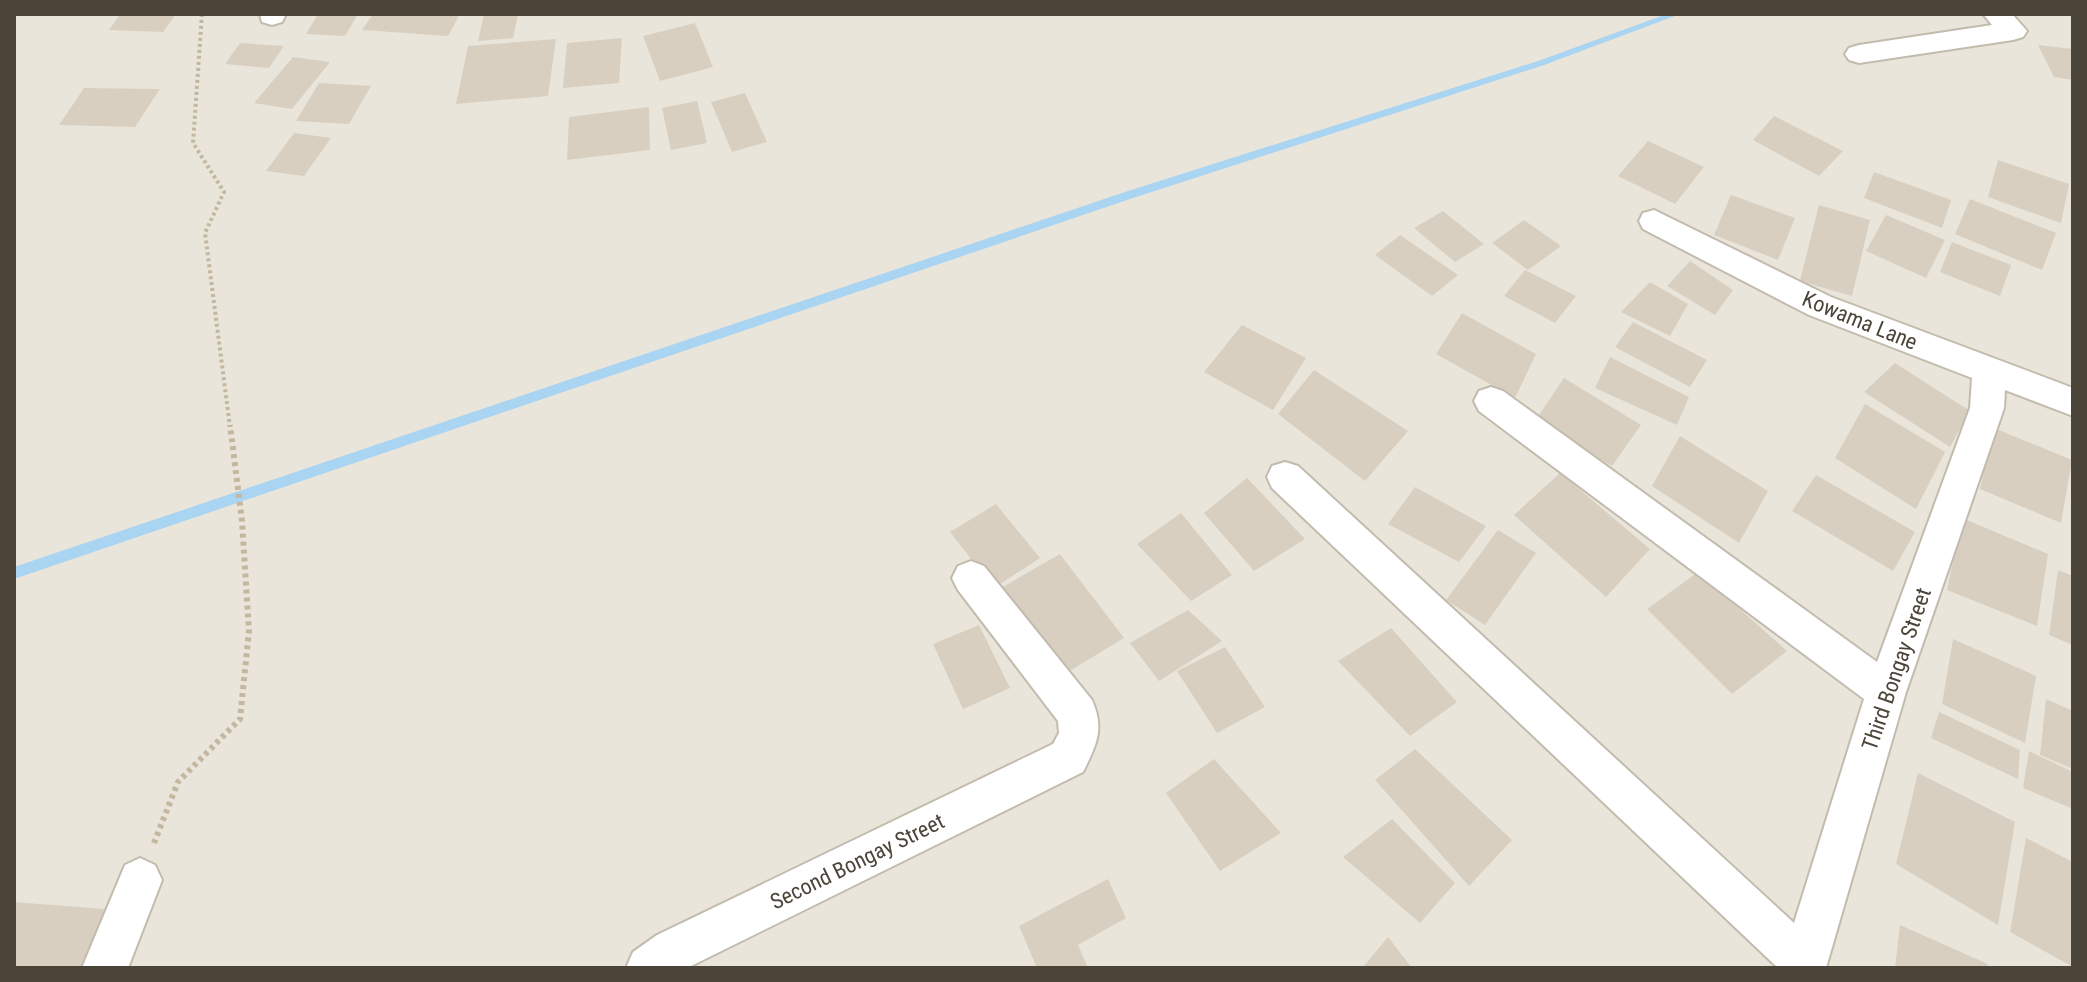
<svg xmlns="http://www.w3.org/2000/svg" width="2087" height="982" font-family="'Roboto Condensed',sans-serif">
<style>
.residential{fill:#eae5da}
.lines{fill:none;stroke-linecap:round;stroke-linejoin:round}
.stream{fill:#a9d4f2;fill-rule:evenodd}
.building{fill:#d8cfc1}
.minor-casing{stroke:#c2bbae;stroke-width:4}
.path-far1{stroke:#c4b79f;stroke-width:4;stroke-dasharray:3 3;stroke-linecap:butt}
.path{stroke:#c4b79f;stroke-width:6;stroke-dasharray:4 4;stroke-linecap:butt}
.minor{fill:#fff;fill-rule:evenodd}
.labels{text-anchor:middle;stroke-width:7;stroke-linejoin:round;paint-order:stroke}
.street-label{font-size:22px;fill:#4b4439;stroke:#fff}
</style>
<rect width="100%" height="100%" fill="#f6f3ec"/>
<!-- residential -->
<path class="residential" d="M14,14H2073V968H14Z"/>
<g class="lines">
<!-- stream -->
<path class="stream" d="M1667,14H1680L1544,65L1133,198L14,579V567L1125,192L1538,61Z"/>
</g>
<!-- building -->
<path class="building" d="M120,14H176L163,32L109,30Z
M318,14H358L345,36L306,34Z
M373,14H460L448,36L362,30Z
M484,14H518L513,38L478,41Z
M695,23L713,67L660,81L643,36Z
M622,38L619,83L563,88L567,43Z
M556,39L548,96L456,104L468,46Z
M240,43L284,46L269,68L225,64Z
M2038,45L2073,49V80L2054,77Z
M293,57L330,62L292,109L254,103Z
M319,83L371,86L349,124L296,121Z
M84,88L160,89L135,127L59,125Z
M745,93L767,142L732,152L711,102Z
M697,101L707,143L671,150L662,108Z
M649,107L650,150L567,160L569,117Z
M1774,116L1843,151L1819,176L1753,140Z
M294,133L331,138L304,176L266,171Z
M1648,141L1704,167L1675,204L1618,176Z
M1998,160L2069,184L2061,223L1988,197Z
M1874,172L1951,200L1942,228L1864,198Z
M1731,195L1795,218L1778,260L1714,235Z
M1970,199L2056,233L2042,270L1955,234Z
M1819,205L1870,220L1852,296L1800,281Z
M1443,211L1484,244L1455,262L1414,228Z
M1886,215L1945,240L1926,278L1866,251Z
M1524,220L1561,246L1528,270L1492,243Z
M1400,235L1458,275L1432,296L1375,255Z
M1952,242L2011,265L2000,296L1940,272Z
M1690,261L1733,290L1715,315L1667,286Z
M1525,270L1576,296L1555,323L1504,296Z
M1650,282L1688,304L1670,336L1621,312Z
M1462,313L1536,354L1515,398L1436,354Z
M1633,322L1707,360L1690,387L1615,347Z
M1242,325L1306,358L1273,410L1204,372Z
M1610,357L1689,397L1677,425L1595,388Z
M1895,363L1970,411L1950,447L1864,392Z
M1314,370L1408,431L1365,481L1278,414Z
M1564,378L1641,425L1612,466L1535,421Z
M1865,404L1945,452L1916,509L1835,458Z
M1994,428L2072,460L2061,523L1980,489Z
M1680,436L1768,491L1739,543L1652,486Z
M1560,473L1650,549L1606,597L1514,515Z
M1816,475L1915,532L1893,571L1792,511Z
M1247,478L1305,539L1254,571L1204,513Z
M1415,487L1486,526L1459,562L1388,524Z
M996,504L1040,558L994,588L950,532Z
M1181,513L1232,575L1191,601L1137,544Z
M1962,518L2048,554L2037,626L1947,590Z
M1498,530L1536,553L1485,625L1446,600Z
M1060,554L1124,638L1063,675L1001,588Z
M2058,570L2073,576V645L2049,635Z
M1698,572L1787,651L1732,694L1647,609Z
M1188,610L1222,641L1159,681L1130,643Z
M979,625L1010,688L963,709L933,644Z
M1391,628L1457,702L1410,736L1338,661Z
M1953,639L2036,676L2025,743L1942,704Z
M1225,647L1265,707L1217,733L1177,671Z
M2046,699L2073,711V769L2040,755Z
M1939,712L2020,750L2018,779L1931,738Z
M1415,749L1512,840L1469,886L1375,780Z
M2029,751L2073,772V809L2023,788Z
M1214,759L1281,833L1220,871L1166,793Z
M1918,773L2015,822L1998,925L1896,864Z
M1392,819L1455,883L1420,923L1343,857Z
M2026,838L2073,862V967L2010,932Z
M1108,879L1126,918L1078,945L1088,968H1037L1019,926Z
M14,902L118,910L91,968H14Z
M1900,925L1988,964L1987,968H1895Z
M1388,937L1412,968H1365L1364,966Z"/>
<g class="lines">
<defs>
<path id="minor" d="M260,14H286L282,22L272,25L262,22Z
M1983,14H2012L2027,31L2023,37L2013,40L1859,63L1849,60L1845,54L1849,48L1859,45L1992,25Z
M1654,210L1831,297L2073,388V416L2005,390L2004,408L1906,692L1826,968H1778L1272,488L1267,477L1272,466L1285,462L1298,466L1794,923L1864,699L1479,411L1474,401L1479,391L1491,387L1503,391L1877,662L1970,408L1972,378L1809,315L1643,229L1639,221L1643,213Z
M971,561L984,566L1092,700C1105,729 1096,746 1083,772L687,968H626L633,952L657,935L1053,744L1059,733L1058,721L958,590L952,578L958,566Z
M140,858L155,865L162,880L128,968H82L125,865Z"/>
</defs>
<!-- minor casing -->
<use href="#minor" class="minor-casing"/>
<!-- path-far1 -->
<path class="path-far1" d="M202,14L193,143L224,192L205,233L230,427"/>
<!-- path -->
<path class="path" d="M154,843L178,782L240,719L249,631L242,521L230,425"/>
<!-- minor -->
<use href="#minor" class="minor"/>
</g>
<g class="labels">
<!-- street labels -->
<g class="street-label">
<text transform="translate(1860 320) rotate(22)" y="8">Kowama Lane</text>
<text transform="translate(1896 669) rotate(-71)" y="8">Third Bongay Street</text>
<text transform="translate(857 861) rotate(-26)" y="8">Second Bongay Street</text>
</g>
</g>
<!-- border -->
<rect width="2087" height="982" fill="none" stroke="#4b4439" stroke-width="32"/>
</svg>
